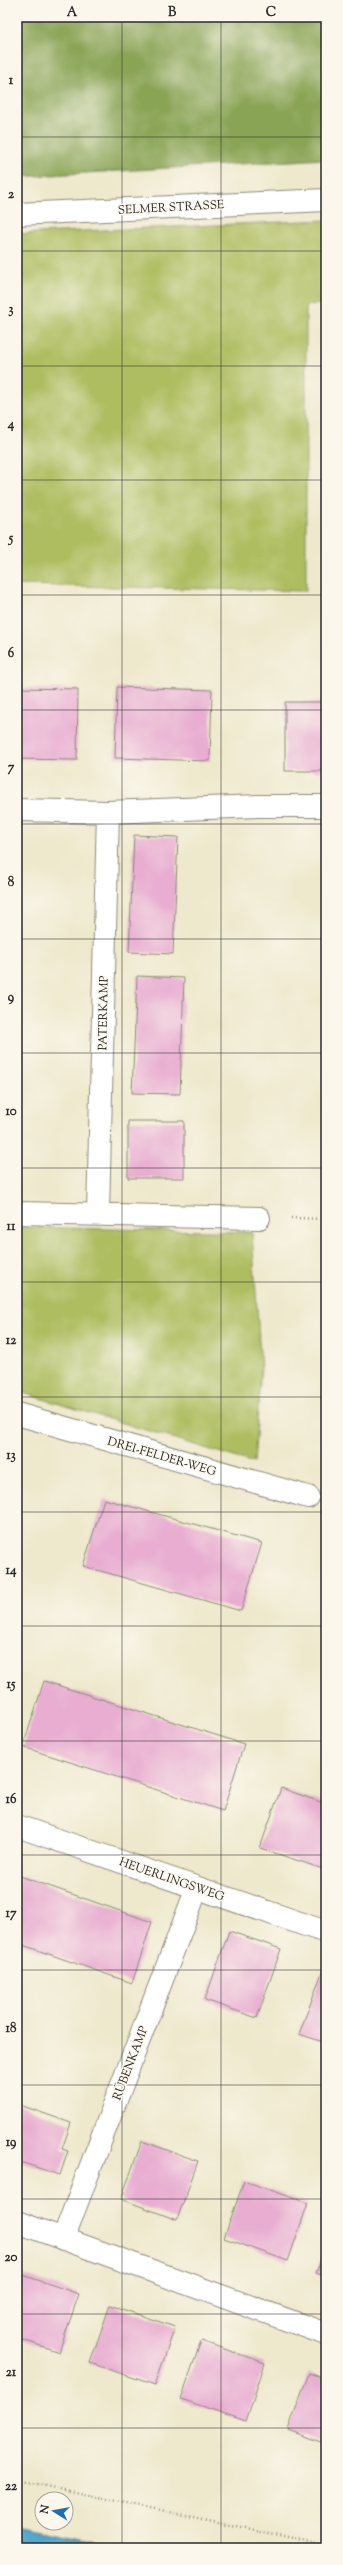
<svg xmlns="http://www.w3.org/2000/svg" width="343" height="2565" font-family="'Sorts Mill Goudy',serif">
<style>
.green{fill:#aebd60;stroke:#6c7446}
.forest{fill:#8aa456;stroke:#5a6840}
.water{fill:#4fa7cc;stroke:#3d697c}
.building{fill:#e8add1}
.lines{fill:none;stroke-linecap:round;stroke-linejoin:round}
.minor-casing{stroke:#8c8a7c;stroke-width:24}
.major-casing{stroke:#8c8a7c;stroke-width:24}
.path{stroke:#8c8a7c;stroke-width:2.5;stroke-dasharray:1 3;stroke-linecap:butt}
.minor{stroke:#fff;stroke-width:22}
.major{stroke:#fff;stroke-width:22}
.grid{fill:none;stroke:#2b2b2b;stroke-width:1;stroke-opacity:0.55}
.labels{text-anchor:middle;stroke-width:3;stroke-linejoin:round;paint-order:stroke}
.street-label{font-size:12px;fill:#2b2b2b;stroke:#fbf7ec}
.neatline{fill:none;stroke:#2b2b2b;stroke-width:1.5}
.grid-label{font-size:13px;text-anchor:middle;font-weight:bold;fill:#2b2b2b}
</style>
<rect width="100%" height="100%" fill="#fbf7ec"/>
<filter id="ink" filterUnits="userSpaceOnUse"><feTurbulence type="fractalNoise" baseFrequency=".025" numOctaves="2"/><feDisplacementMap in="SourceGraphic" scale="8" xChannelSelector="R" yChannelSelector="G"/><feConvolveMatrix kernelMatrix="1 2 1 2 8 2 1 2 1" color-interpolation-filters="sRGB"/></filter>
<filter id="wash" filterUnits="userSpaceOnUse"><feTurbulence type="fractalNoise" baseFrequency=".012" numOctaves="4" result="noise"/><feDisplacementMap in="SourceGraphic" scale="16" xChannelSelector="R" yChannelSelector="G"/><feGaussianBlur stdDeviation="0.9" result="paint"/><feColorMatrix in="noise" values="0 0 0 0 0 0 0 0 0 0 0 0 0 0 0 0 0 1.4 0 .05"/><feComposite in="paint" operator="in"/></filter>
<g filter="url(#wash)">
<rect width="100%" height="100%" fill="#eee8cc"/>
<!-- green -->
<path class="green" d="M326,220V304L306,305V591L17,585V234Z
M17,1227L252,1232L261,1369L254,1463L17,1391Z"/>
<!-- forest -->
<path class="forest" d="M17,17H326V159L17,177Z"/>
<!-- water -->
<path class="water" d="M17,2526L125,2548H17Z"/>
<g id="blocks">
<!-- building -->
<path class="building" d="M117,687L212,690L210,761L115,758Z
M17,688L78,689L77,760L17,759Z
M285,702H326V771H285Z
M134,835L178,837L173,954L129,952Z
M17,842H19L18,864H17Z
M137,976L184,978L180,1094L132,1093Z
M128,1121H184V1178H128Z
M104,1499L262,1543L241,1611L83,1566Z
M326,1593V1614L320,1612Z
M44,1681L244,1744L223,1811L23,1747Z
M281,1788L326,1804V1870L260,1848Z
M20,1876L152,1922L132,1983L17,1943V1884Z
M229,1931L281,1949L257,2018L205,2000Z
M326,1962V2043L299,2034Z
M17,2104L71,2123L62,2149L68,2151L60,2175L17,2161Z
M142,2141L198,2161L177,2220L121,2199Z
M244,2181L308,2203L288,2261L224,2238Z
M326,2246V2277L316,2273Z
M17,2273L79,2294L59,2352L17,2338Z
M110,2305L175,2327L155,2385L90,2363Z
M201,2341L265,2363L246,2421L181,2399Z
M309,2373L326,2379V2444L288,2430Z"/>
</g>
</g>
<g filter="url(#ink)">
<use href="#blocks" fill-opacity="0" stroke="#8c8a7c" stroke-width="1"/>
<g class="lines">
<defs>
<path id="minor" d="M17,810L108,812L258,806H326
M17,1213L259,1218
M98,1214L108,812
M17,1414L308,1497
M17,1826L326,1932
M17,2222L326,2334
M63,2239L197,1888"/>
<path id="major" d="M17,214L326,200"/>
</defs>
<!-- minor casing -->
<use href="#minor" class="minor-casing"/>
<!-- major casing -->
<use href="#major" class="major-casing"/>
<!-- path -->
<path class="path" d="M291,1218L326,1219
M17,2480L326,2545"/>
<!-- minor -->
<use href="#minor" class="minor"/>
<!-- major -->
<use href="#major" class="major"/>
</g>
</g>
<!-- grid -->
<path class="grid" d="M122,17V2548M221,17V2548M17,137H326M17,251H326M17,366H326M17,480H326M17,595H326M17,710H326M17,824H326M17,939H326M17,1053H326M17,1168H326M17,1282H326M17,1397H326M17,1512H326M17,1626H326M17,1741H326M17,1855H326M17,1970H326M17,2085H326M17,2199H326M17,2314H326M17,2428H326"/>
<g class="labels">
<!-- street labels -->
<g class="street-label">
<text transform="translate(171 207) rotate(-3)" y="4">SELMER STRASSE</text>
<text transform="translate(103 1013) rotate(-89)" y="4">PATERKAMP</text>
<text transform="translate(162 1456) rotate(16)" y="4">DREI-FELDER-WEG</text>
<text transform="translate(172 1879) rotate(19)" y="4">HEUERLINGSWEG</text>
<text transform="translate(130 2063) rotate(-69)" y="4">RÜBENKAMP</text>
</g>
</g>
<!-- margin -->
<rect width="343" height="2565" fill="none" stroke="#fbf7ec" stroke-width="44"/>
<!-- north arrow -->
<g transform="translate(54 2511) rotate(281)"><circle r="19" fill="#fbf7ec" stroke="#a8a59f"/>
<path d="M0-3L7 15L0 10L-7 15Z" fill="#1f6fb2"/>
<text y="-6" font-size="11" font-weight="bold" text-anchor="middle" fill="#2b2b2b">N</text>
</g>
<rect x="22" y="22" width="299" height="2521" class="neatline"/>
<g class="grid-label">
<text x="72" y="16">A</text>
<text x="172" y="16">B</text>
<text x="271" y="16">C</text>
<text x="11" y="84">1</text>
<text x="11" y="198">2</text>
<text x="11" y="313">3</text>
<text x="11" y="428">4</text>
<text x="11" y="542">5</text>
<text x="11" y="657">6</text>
<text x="11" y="771">7</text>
<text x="11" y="886">8</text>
<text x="11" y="1001">9</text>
<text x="11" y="1115">10</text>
<text x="11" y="1230">11</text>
<text x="11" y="1344">12</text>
<text x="11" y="1459">13</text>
<text x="11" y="1574">14</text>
<text x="11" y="1688">15</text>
<text x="11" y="1803">16</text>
<text x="11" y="1917">17</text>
<text x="11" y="2032">18</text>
<text x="11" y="2146">19</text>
<text x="11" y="2261">20</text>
<text x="11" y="2376">21</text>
<text x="11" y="2490">22</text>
</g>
</svg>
